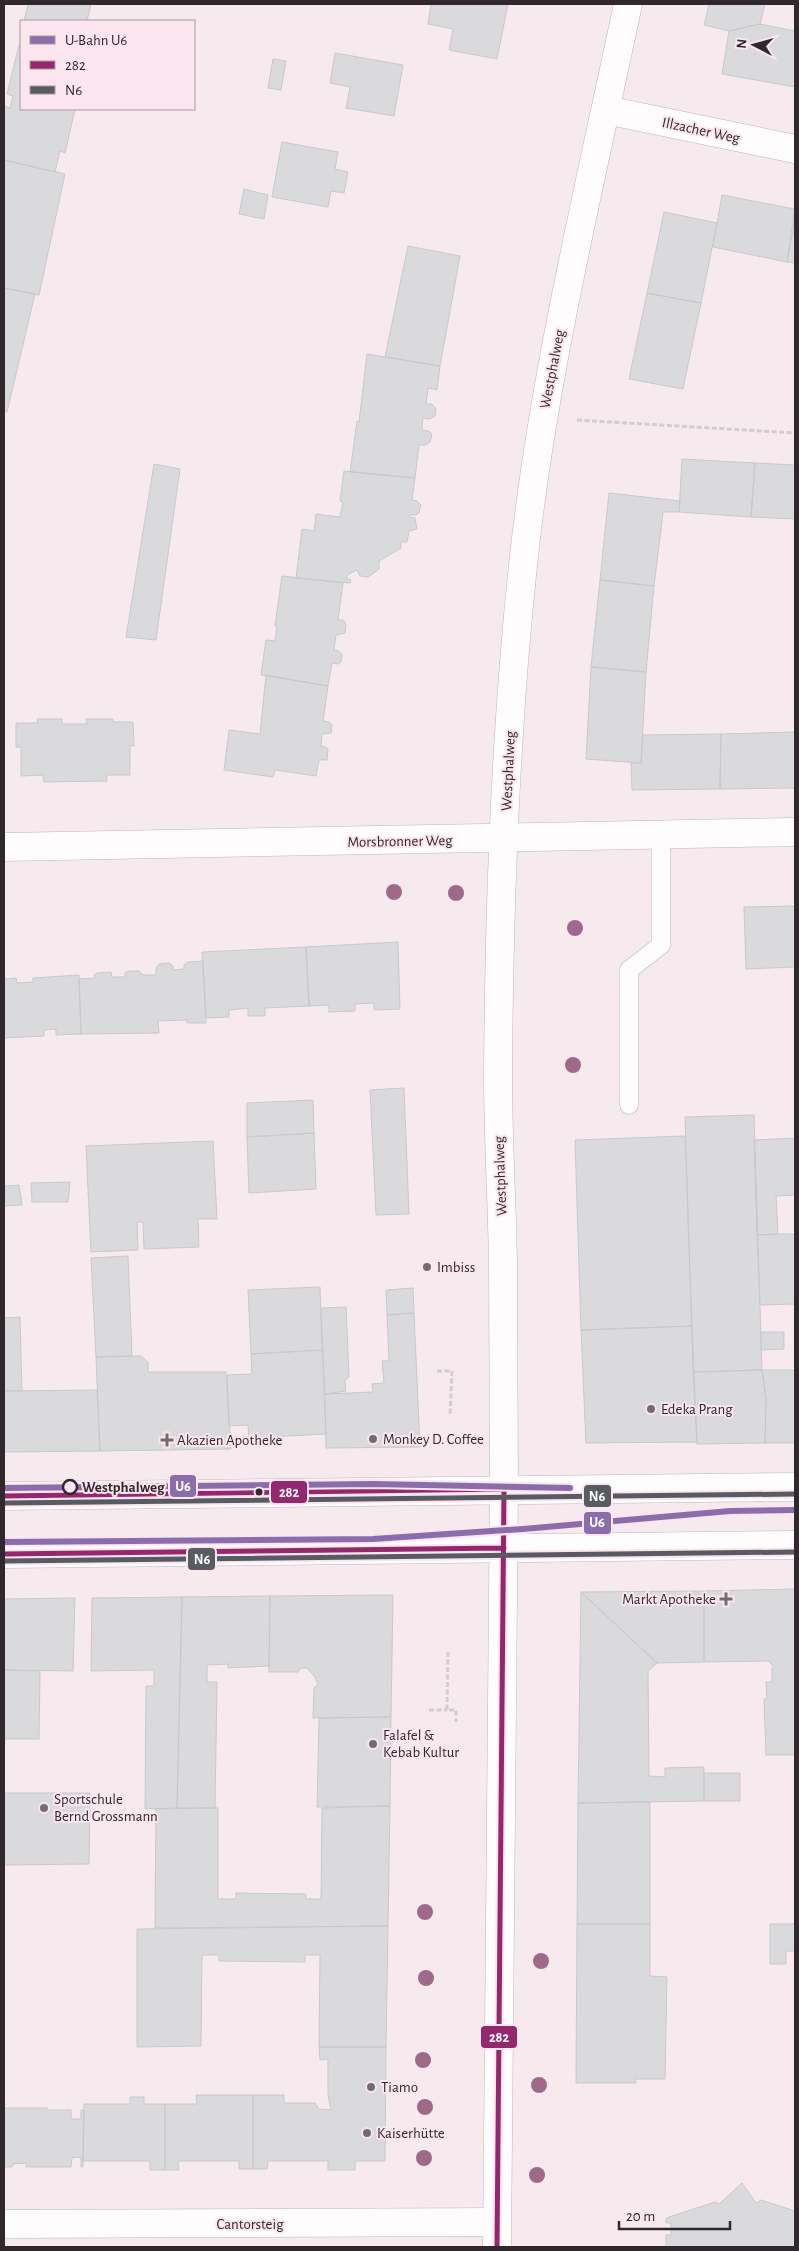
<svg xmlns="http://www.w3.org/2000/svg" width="799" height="2251" font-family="'Alegreya Sans',sans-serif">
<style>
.building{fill:#dadadc;stroke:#c9c9cb}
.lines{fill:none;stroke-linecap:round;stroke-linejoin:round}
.service-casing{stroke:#bfb6b9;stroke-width:19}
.minor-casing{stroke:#bfb6b9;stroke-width:29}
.tertiary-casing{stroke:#bfb6b9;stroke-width:29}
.primary-casing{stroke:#bfb6b9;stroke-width:29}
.path{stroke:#d2cdd0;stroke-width:3;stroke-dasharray:5 2.5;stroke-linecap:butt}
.service{stroke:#fefcfd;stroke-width:18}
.minor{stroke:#fefcfd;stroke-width:28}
.tertiary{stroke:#fefcfd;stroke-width:28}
.primary{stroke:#fefcfd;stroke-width:28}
.bus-1-casing{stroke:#fbe5ee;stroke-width:9}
.bus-2-casing{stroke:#fbe5ee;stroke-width:9}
.bus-1{stroke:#95276e;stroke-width:5}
.bus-2{stroke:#595b62;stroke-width:5}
.metro-1-casing{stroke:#fbe5ee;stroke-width:10}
.metro-1{stroke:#8c6dab;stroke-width:6}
.tree{fill:#9f6a8a}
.poi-dot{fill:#756c70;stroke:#fbe5ee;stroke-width:2}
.stop-dot{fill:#fbe5ee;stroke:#30282c;stroke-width:2.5}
.bus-dot{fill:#30282c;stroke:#fbe5ee;stroke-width:2}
.labels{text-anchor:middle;stroke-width:4;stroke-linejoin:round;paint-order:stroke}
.street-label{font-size:15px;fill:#30282c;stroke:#fbe5ee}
.poi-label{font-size:15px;fill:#30282c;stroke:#fbe5ee;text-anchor:start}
.stop-label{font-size:15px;font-weight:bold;fill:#30282c;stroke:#fbe5ee;text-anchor:start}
.line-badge{stroke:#fbe5ee;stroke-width:2}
.badge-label{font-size:14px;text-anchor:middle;font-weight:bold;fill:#fff}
</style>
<rect width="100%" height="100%" fill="#f6eaef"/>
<!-- building -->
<path class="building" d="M28,4H91L87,21H24Z
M431,4H508L497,59L449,50L453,29L428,24Z
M709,4H765L760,24L729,31L704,25Z
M760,24L795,31V87L722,74L729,31Z
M19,45H21V109H75L65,153L60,151L55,172L4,160V111L5,106L10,108L13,96L7,94Z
M335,53L403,65L394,116L346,108L350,87L330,83Z
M273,59L286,61L281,90L268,88Z
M282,142L338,152L335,169L348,172L344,193L331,191L328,207L272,197Z
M4,160L65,174L39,295L4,288Z
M244,189L268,195L264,219L239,214Z
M722,195L795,209L787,262L713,247Z
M664,212L717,223L701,303L647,293Z
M795,218V263L787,262Z
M408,246L460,256L440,366L385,357Z
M4,288L35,294L7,412L4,411Z
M647,293L701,303L683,389L629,379Z
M367,354L440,366L437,390L428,388L426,404H432L436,409L435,416L430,419L423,418L422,430L428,431L432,434L430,442L426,445H419L415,478L350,472L357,421L359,422Z
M682,459L755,463L751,517L679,512Z
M755,463L795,465V519L751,517Z
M154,464L180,469L156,640L126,637Z
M344,471L415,478L412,500L417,501L421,505L419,513L415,515H410L409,517L415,518L417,529L409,531L407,542H401V548L379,561V569L368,577L360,576L357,570L347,575V579L351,580L350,583L296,578L302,529L314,531L316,514L340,517L343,502L340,501Z
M609,493L680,501L679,512H663L654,586L600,580Z
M282,576L343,583L338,620H343L346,624L345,633L336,635L334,650L339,651L342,654L341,662L338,664L332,663L328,686L261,675L266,640L275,641L277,626H275Z
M600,580L654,586L646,672L591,667Z
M591,667L646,672L641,763L586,759Z
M266,675L328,686L323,721L329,722L332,725L331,733L322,734L321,746L326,747L328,750L327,760H319L316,776L275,770L273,777L224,770L229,730L260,734Z
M37,719H62V724H87L86,719H113V722H133L134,746H130V775H107V781L44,782L43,775L21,776V747H16V723H38Z
M795,732V788L720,789L721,734Z
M721,734L720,789L632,790L631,763H641L643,735Z
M795,906V967L746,969L744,907Z
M398,942L400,1009L374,1010V1003L355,1004V1011L329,1012V1005L309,1006L306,947Z
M306,947L309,1006L265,1008V1016H248V1008L229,1010V1017L206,1018L202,952Z
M203,961L206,1023H187V1020L158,1021L159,1033L81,1034L79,979L95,978L94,975L98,973L111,972L112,977H125V973L128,971H139L143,975H156V968L159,964L169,963L173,966V970L184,969V965L188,962Z
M79,975L81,1034L56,1035V1029L44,1030V1036L4,1038V979L16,978L17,983L33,982V978Z
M404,1088L409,1214L376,1215L370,1090Z
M313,1100L314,1133L247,1137V1103Z
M754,1115L762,1370L693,1372L685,1117Z
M314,1133L316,1189L249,1193L247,1137Z
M685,1136L692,1326L581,1330L575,1140Z
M795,1138V1195L776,1196L778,1234L757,1235L754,1140Z
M213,1141L217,1219H198L199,1247L144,1249L143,1222H137L138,1250L91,1252L86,1146Z
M70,1182L68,1202H32L31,1183Z
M19,1185L22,1205L4,1206V1186Z
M778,1234H795V1304L760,1305L757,1235Z
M128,1256L132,1356L96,1357L91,1258Z
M320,1287L322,1350L251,1354L248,1290Z
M413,1288L414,1313L387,1315L386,1290Z
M346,1307L349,1377L345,1380L346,1391L325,1394L321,1308Z
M414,1313L420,1447L326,1448L325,1394L373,1392L372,1384L384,1383L382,1361H389L387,1315Z
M20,1317L22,1391H4V1318Z
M692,1326L697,1442L586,1443L581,1330Z
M761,1332H784V1349L761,1350Z
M322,1350L326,1434L249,1438L248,1425L229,1426L227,1375L252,1374L251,1354Z
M141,1356L148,1362V1372H226L231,1449L100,1451L96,1357Z
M762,1370H795V1443H765L766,1398Z
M762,1370L766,1398L765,1443L697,1444L693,1372Z
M97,1390L100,1451L4,1452V1391Z
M795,1589V1755H766L764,1699H767L766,1682H772V1668L774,1667L768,1661L704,1662V1591Z
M704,1591V1662L657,1663L581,1592Z
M581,1592L657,1663L648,1671L649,1776L665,1777V1768L704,1767V1801L578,1803Z
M393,1595L391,1717L313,1718L314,1688L318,1684L315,1677L307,1668H301L298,1672H269L270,1596Z
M270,1596L269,1666L228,1668V1664L207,1665V1682H217L215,1808H177L182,1597Z
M182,1597L177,1808L145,1809L146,1686H154V1670L91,1671L92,1598Z
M75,1598L73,1671L4,1670V1599Z
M4,1670L40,1671L39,1739H4Z
M391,1717L390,1806L317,1807L319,1718Z
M704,1773H740V1801H704Z
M4,1793H90L89,1864L4,1865Z
M650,1802V1924H577L578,1803Z
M390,1806L388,1926L155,1928L156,1809L218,1808V1899H236V1893L306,1894V1899H321L322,1808Z
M577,1924H650V1976L667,1977L665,2079H635L636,2083H576Z
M770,1924H795V1951H786V1964H770Z
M388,1926L386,2047H319L320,1955H305V1962L219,1961V1955H202L201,2046L137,2047V1929Z
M319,2047H386L385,2161H355V2170H328V2161H268L267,2169H253V2095H284V2103H315L319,2109L331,2110L328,2095V2059L320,2060Z
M196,2095H253V2169H239V2161H178L179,2170H165V2104H197Z
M130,2097H144V2104H165V2170H150V2161H83L84,2104H130Z
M4,2108H47L48,2110H71V2119H81V2110H84L83,2167H81V2157L72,2158L71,2167H26V2163L13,2164L12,2167H4Z
M742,2183L756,2203L761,2200L795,2211V2247H666V2235H671V2223H666V2218L715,2202L719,2204Z"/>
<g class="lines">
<defs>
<path id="service" d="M629,1105V970L661,945V836"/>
<path id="minor" d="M606,110L795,149
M4,847L795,832
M504,1489C504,1414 504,1339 503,1264C502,1201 498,1138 498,1076C499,906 505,734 523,565C543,376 589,190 628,4
M4,2224L497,2222"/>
<path id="tertiary" d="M497,2247L504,1489"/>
<path id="primary" d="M4,1496L795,1487
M4,1554L795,1545"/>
</defs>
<!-- service casing -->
<use href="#service" class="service-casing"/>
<!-- minor casing -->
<use href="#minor" class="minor-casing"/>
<!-- tertiary casing -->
<use href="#tertiary" class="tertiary-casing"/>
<!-- primary casing -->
<use href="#primary" class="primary-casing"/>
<!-- path -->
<path class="path" d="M577,420L795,433
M437,1371H452L450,1414
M448,1652L447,1710H456V1722
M429,1710H447"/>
<!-- service -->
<use href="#service" class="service"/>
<!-- minor -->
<use href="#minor" class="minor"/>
<!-- tertiary -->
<use href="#tertiary" class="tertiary"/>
<!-- primary -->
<use href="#primary" class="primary"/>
<defs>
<path id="bus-1" d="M4,1496L504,1489L497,2247
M4,1554L504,1548"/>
<path id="bus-2" d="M4,1503L795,1494
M4,1561L795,1552"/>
</defs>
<!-- bus-1 casing -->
<use href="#bus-1" class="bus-1-casing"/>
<!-- bus-2 casing -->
<use href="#bus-2" class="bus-2-casing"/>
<!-- bus-1 -->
<use href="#bus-1" class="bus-1"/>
<!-- bus-2 -->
<use href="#bus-2" class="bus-2"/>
<defs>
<path id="metro-1" d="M4,1488L373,1484L570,1488
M4,1542L373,1539L523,1529L730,1511L795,1510"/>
</defs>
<!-- metro-1 casing -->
<use href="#metro-1" class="metro-1-casing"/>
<!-- metro-1 -->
<use href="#metro-1" class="metro-1"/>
</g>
<!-- trees -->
<g class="tree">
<circle cx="394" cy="892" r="8"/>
<circle cx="456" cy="893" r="8"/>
<circle cx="575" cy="928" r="8"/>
<circle cx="573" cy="1065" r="8"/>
<circle cx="425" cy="1912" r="8"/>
<circle cx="541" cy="1961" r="8"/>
<circle cx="426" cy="1978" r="8"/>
<circle cx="423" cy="2060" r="8"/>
<circle cx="539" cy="2085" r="8"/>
<circle cx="425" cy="2107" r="8"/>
<circle cx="424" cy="2158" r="8"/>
<circle cx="537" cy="2175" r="8"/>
</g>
<!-- markers -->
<g class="poi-dot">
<circle cx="427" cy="1267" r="5"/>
<circle cx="651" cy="1409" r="5"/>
<circle cx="373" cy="1439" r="5"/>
<path d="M164.5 1432.5h5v5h5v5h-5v5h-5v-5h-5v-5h5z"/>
<path d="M723.5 1591.5h5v5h5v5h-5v5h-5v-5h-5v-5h5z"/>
<circle cx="373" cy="1744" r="5"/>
<circle cx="44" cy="1808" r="5"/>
<circle cx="371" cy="2087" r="5"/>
<circle cx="367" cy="2133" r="5"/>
</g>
<circle class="stop-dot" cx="70" cy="1487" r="7"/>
<circle class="bus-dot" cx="259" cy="1492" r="4.5"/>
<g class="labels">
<!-- street labels -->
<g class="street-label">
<text transform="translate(701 130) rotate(12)" y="5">Illzacher Weg</text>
<text transform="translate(552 369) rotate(-79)" y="5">Westphalweg</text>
<text transform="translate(508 771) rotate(-87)" y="5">Westphalweg</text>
<text transform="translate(400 841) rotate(-1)" y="5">Morsbronner Weg</text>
<text transform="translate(500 1176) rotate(-92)" y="5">Westphalweg</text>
<text x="250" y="2229">Cantorsteig</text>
</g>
<!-- poi labels -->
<g class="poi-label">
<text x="437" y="1272">Imbiss</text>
<text x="661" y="1414">Edeka Prang</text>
<text x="383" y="1444">Monkey D. Coffee</text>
<text x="177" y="1445">Akazien Apotheke</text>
<text x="716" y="1604" text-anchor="end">Markt Apotheke</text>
<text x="383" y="1740">Falafel &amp;<tspan x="383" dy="17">Kebab Kultur</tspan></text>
<text x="54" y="1804">Sportschule<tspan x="54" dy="17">Bernd Grossmann</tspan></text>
<text x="381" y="2092">Tiamo</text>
<text x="377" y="2138">Kaiserhütte</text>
</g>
<!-- stop labels -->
<g class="stop-label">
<text x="82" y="1492">Westphalweg</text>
</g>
</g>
<g class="line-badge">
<rect x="169" y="1474" width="28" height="24" rx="5" fill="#8c6dab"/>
<rect x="270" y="1480" width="38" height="24" rx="5" fill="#95276e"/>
<rect x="583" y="1484" width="29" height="24" rx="5" fill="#595b62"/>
<rect x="583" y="1511" width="29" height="24" rx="5" fill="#8c6dab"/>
<rect x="187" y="1547" width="29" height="24" rx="5" fill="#595b62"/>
<rect x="480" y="2025" width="38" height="24" rx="5" fill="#95276e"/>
</g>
<g class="badge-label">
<text x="183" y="1491">U6</text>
<text x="289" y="1497">282</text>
<text x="597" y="1501">N6</text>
<text x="597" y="1527">U6</text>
<text x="202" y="1564">N6</text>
<text x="499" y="2042">282</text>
</g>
<!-- border -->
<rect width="799" height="2251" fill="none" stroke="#30282c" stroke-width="10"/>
<!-- legend -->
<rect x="20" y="20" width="175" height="90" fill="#fbe5ee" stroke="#aa99a0"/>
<rect x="30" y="36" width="25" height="8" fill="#8c6dab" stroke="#aa99a0"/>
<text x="65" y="45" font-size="15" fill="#30282c">U-Bahn U6</text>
<rect x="30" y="61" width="25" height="8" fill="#95276e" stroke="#aa99a0"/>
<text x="65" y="70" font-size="15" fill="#30282c">282</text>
<rect x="30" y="86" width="25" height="8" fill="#595b62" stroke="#aa99a0"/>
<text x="65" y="95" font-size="15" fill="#30282c">N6</text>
<!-- north arrow -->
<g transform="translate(754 45) rotate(276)" stroke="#fbe5ee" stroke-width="4" paint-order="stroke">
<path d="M0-4L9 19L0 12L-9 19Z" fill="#30282c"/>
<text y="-8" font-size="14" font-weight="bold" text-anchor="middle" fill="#30282c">N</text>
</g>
<!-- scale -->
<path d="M619 2221v8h111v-8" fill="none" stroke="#30282c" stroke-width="2.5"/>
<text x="626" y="2221" font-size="15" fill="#30282c" stroke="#fbe5ee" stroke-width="4" paint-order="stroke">20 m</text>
</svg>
